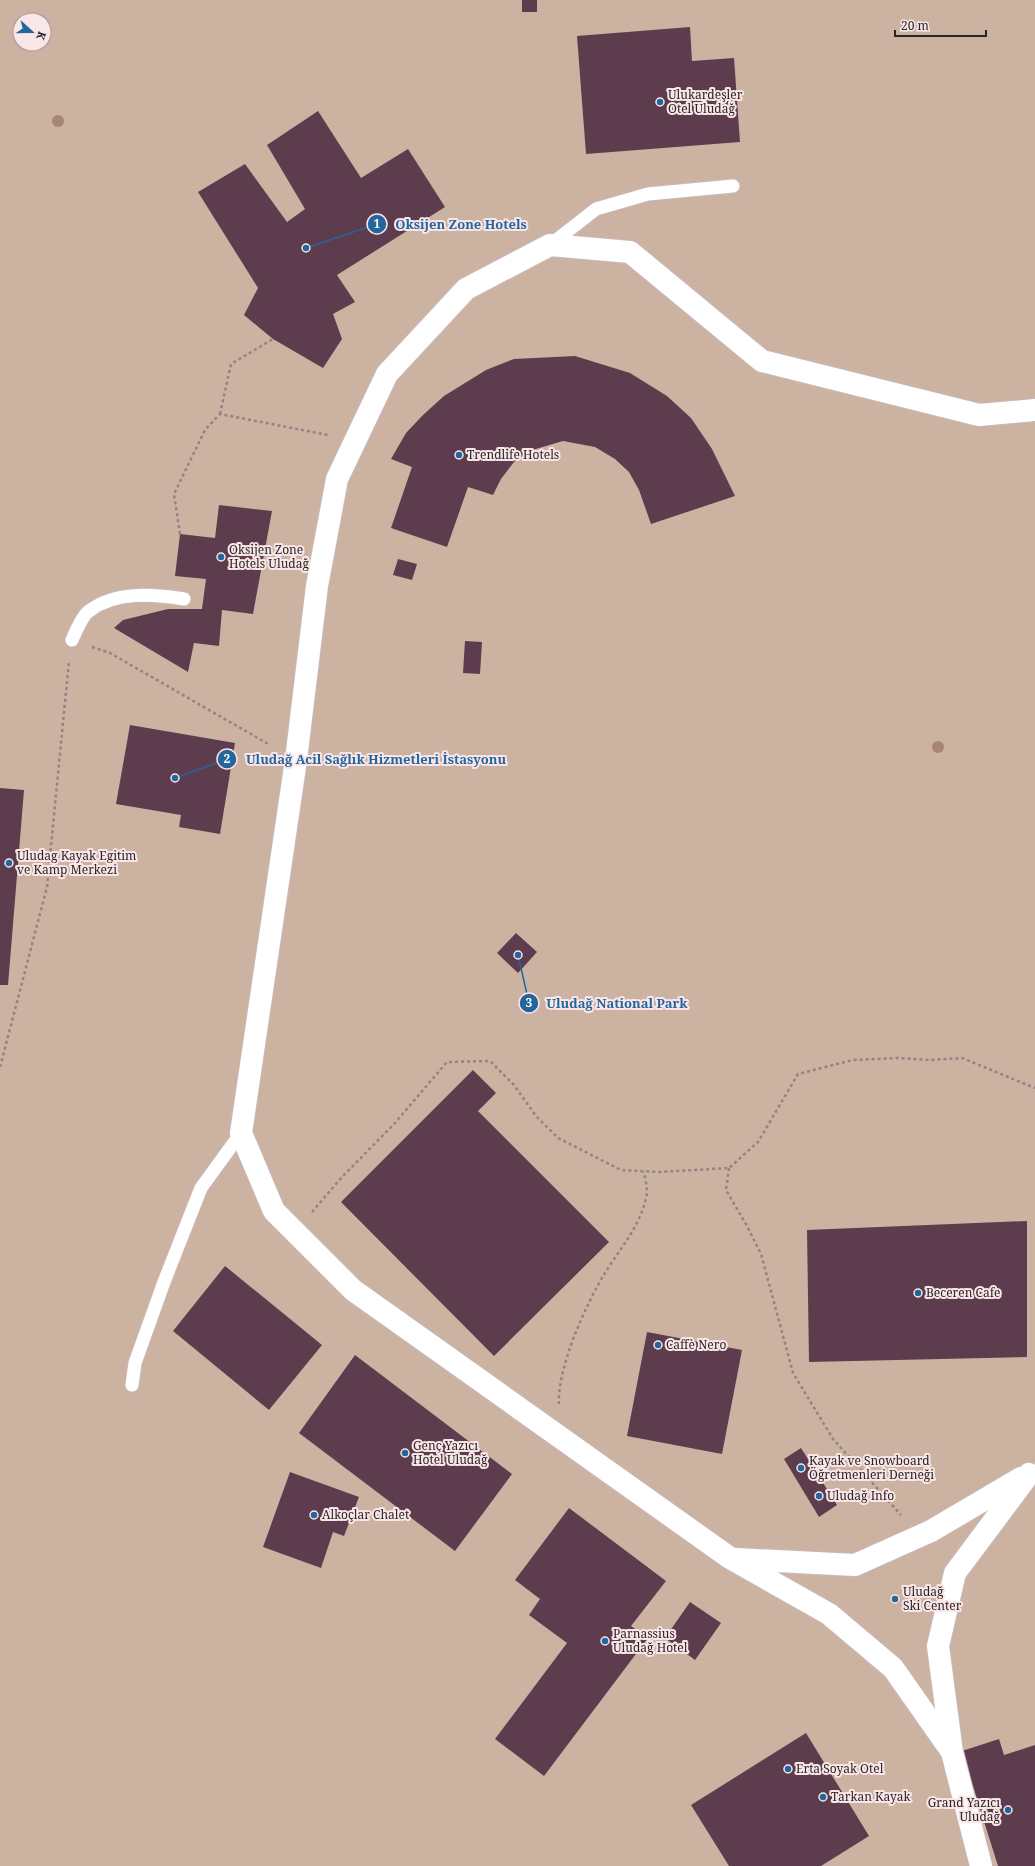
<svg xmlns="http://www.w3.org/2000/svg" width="1035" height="1866" font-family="'Noto Serif',serif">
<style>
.green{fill:#ccb3a1;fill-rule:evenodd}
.building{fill:#5d3c4e}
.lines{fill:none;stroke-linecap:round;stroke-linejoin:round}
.lane-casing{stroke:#cab9bb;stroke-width:15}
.street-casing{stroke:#cab9bb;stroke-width:24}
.path{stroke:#908485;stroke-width:2.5;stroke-dasharray:3 3;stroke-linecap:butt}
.lane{stroke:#fff;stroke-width:13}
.street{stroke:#fff;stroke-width:22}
.tree{fill:#a8866f}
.poi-dot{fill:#24659b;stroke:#f9e6e8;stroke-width:1.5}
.labels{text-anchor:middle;stroke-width:4;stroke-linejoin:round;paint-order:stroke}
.poi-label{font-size:12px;fill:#2a2424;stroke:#f9e6e8;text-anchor:start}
.leader{fill:none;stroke:#24659b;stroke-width:1.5}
.callout-dot{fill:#24659b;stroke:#f9e6e8;stroke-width:1.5}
.mark-label{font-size:12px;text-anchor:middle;font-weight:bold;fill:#fff}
.callout-label{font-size:13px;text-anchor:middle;font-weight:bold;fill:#24659b;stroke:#f9e6e8;stroke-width:4;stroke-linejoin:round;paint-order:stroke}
</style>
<rect width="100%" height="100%" fill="#f9e6e8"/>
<!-- green -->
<path class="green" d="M0,0H1035V1866H0ZM20,20H44V44H20Z"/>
<!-- building -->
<path class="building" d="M522,0H537V12H522Z
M690,27L692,61L734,58L740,142L586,154L577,36Z
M318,111L361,178L408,149L445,207L337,275L355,302L333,314L342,339L323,368L273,339L244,315L258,288L198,192L245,164L287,222L305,209L267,145Z
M575,356L630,373L667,396L691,418L712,449L735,496L651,524L639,490L629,472L615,459L595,447L563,441L529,451L514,462L501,479L493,495L468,487L447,547L391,528L412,467L391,459L406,433L423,415L444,396L486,370L514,359Z
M219,505L272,511L253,614L222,610L219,646L194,643L188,672L114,628L123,620L168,609H202L206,579L175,576L180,534L215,538Z
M398,559L417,564L412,580L393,575Z
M465,641L482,642L480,674L463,673Z
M130,725L235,743L220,834L179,827L181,815L116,804Z
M0,788L24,790L8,985H0Z
M516,933L537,952L518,973L497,953Z
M473,1070L496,1093L478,1111L609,1242L494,1356L341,1202Z
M1027,1221V1357L809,1362L807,1230Z
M225,1266L322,1345L269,1410L173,1331Z
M647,1332L742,1350L722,1454L627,1436Z
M355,1355L512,1474L455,1551L299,1433Z
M801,1448L837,1505L819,1517L784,1459Z
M290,1472L359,1497L344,1536L333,1532L321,1568L263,1547Z
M569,1508L666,1581L631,1626L648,1638L544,1776L495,1739L567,1643L529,1615L540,1599L515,1580Z
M690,1602L721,1623L695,1660L665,1638Z
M806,1733L869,1836L821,1866H729L691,1805Z
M999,1739L1004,1755L1035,1745V1866H998L962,1751Z"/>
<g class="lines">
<defs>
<path id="lane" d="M550,245L596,209L648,194L733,186
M72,640C75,633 83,615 89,611C115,591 153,594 184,599
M132,1385L135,1363L164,1282L201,1188L241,1133"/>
<path id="street" d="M736,1559L855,1565L931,1531L1021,1478
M952,1752L893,1668L829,1614L730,1558L353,1290L274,1211L241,1133L296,760L317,586L337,479L387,374L466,289L550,245L630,252L762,361L979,415L1035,410
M981,1866L952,1752L938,1646L955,1573L1029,1474"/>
</defs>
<!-- lane casing -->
<use href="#lane" class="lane-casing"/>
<!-- street casing -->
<use href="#street" class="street-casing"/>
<!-- path -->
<path class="path" d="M220,414L231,364L273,339
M180,534L174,494L205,430L220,414L328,435
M92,647L110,653L270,745
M0,1067L47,887L69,661
M729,1168L726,1190L747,1226L761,1254L793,1373L833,1439L901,1515
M312,1212L342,1177L394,1124L447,1062L490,1061L514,1085L536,1116L558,1138L621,1170L659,1172L729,1168L758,1142L798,1074L853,1060L898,1058L930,1060L962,1058L1035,1088
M559,1404C557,1368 586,1304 605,1273C621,1247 642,1224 647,1193C647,1186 645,1178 644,1172"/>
<!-- lane -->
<use href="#lane" class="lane"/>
<!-- street -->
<use href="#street" class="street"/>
</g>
<!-- trees -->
<g class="tree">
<circle cx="58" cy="121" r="6"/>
<circle cx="938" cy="747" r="6"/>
</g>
<!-- markers -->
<g class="poi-dot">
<circle cx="660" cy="102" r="4"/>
<circle cx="459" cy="455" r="4"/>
<circle cx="221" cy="557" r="4"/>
<circle cx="9" cy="863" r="4"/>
<circle cx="918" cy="1293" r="4"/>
<circle cx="658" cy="1345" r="4"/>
<circle cx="405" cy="1453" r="4"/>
<circle cx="801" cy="1468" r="4"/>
<circle cx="819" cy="1496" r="4"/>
<circle cx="314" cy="1515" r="4"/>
<circle cx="895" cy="1599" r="4"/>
<circle cx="605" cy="1641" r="4"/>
<circle cx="788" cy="1769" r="4"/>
<circle cx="823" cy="1797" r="4"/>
<circle cx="1008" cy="1810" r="4"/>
</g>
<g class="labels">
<!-- poi labels -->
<g class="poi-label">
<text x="668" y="99">Ulukardeşler<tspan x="668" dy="14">Otel Uludağ</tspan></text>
<text x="467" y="459">Trendlife Hotels</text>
<text x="229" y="554">Oksijen Zone<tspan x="229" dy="14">Hotels Uludağ</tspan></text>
<text x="17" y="860">Uludag Kayak Egitim<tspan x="17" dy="14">ve Kamp Merkezi</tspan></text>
<text x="926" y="1297">Beceren Cafe</text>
<text x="666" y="1349">Caffè Nero</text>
<text x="413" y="1450">Genç Yazıcı<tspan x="413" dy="14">Hotel Uludağ</tspan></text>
<text x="809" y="1465">Kayak ve Snowboard<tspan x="809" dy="14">Öğretmenleri Derneği</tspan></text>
<text x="827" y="1500">Uludağ Info</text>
<text x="322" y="1519">Alkoçlar Chalet</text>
<text x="903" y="1596">Uludağ<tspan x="903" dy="14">Ski Center</tspan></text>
<text x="613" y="1638">Parnassius<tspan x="613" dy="14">Uludağ Hotel</tspan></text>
<text x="796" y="1773">Erta Soyak Otel</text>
<text x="831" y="1801">Tarkan Kayak</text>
<text x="1000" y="1807" text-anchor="end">Grand Yazıcı<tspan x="1000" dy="14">Uludağ</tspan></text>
</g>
</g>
<!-- callouts -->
<path class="leader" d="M306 248L377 224M175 778L227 759M518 955L529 1003"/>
<g class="callout-dot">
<circle cx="306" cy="248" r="4"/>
<circle cx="175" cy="778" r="4"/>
<circle cx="518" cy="955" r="4"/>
<circle cx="377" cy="224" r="10"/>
<circle cx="227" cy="759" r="10"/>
<circle cx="529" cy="1003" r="10"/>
</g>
<g class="mark-label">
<text x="377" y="228">1</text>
<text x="227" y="763">2</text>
<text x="529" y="1007">3</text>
</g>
<g class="callout-label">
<text x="461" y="229">Oksijen Zone Hotels</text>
<text x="376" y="764">Uludağ Acil Sağlık Hizmetleri İstasyonu</text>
<text x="617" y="1008">Uludağ National Park</text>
</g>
<!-- north arrow -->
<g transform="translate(32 32) rotate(111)"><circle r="19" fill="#f9e6e8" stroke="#a6989a"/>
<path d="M0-3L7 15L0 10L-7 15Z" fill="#24659b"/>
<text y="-6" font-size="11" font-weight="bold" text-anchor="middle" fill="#2a2424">K</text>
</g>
<!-- scale -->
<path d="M895 30v6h91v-6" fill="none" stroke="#2a2424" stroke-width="2"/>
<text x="901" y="30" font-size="12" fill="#2a2424" stroke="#f9e6e8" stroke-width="3" paint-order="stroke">20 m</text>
</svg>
